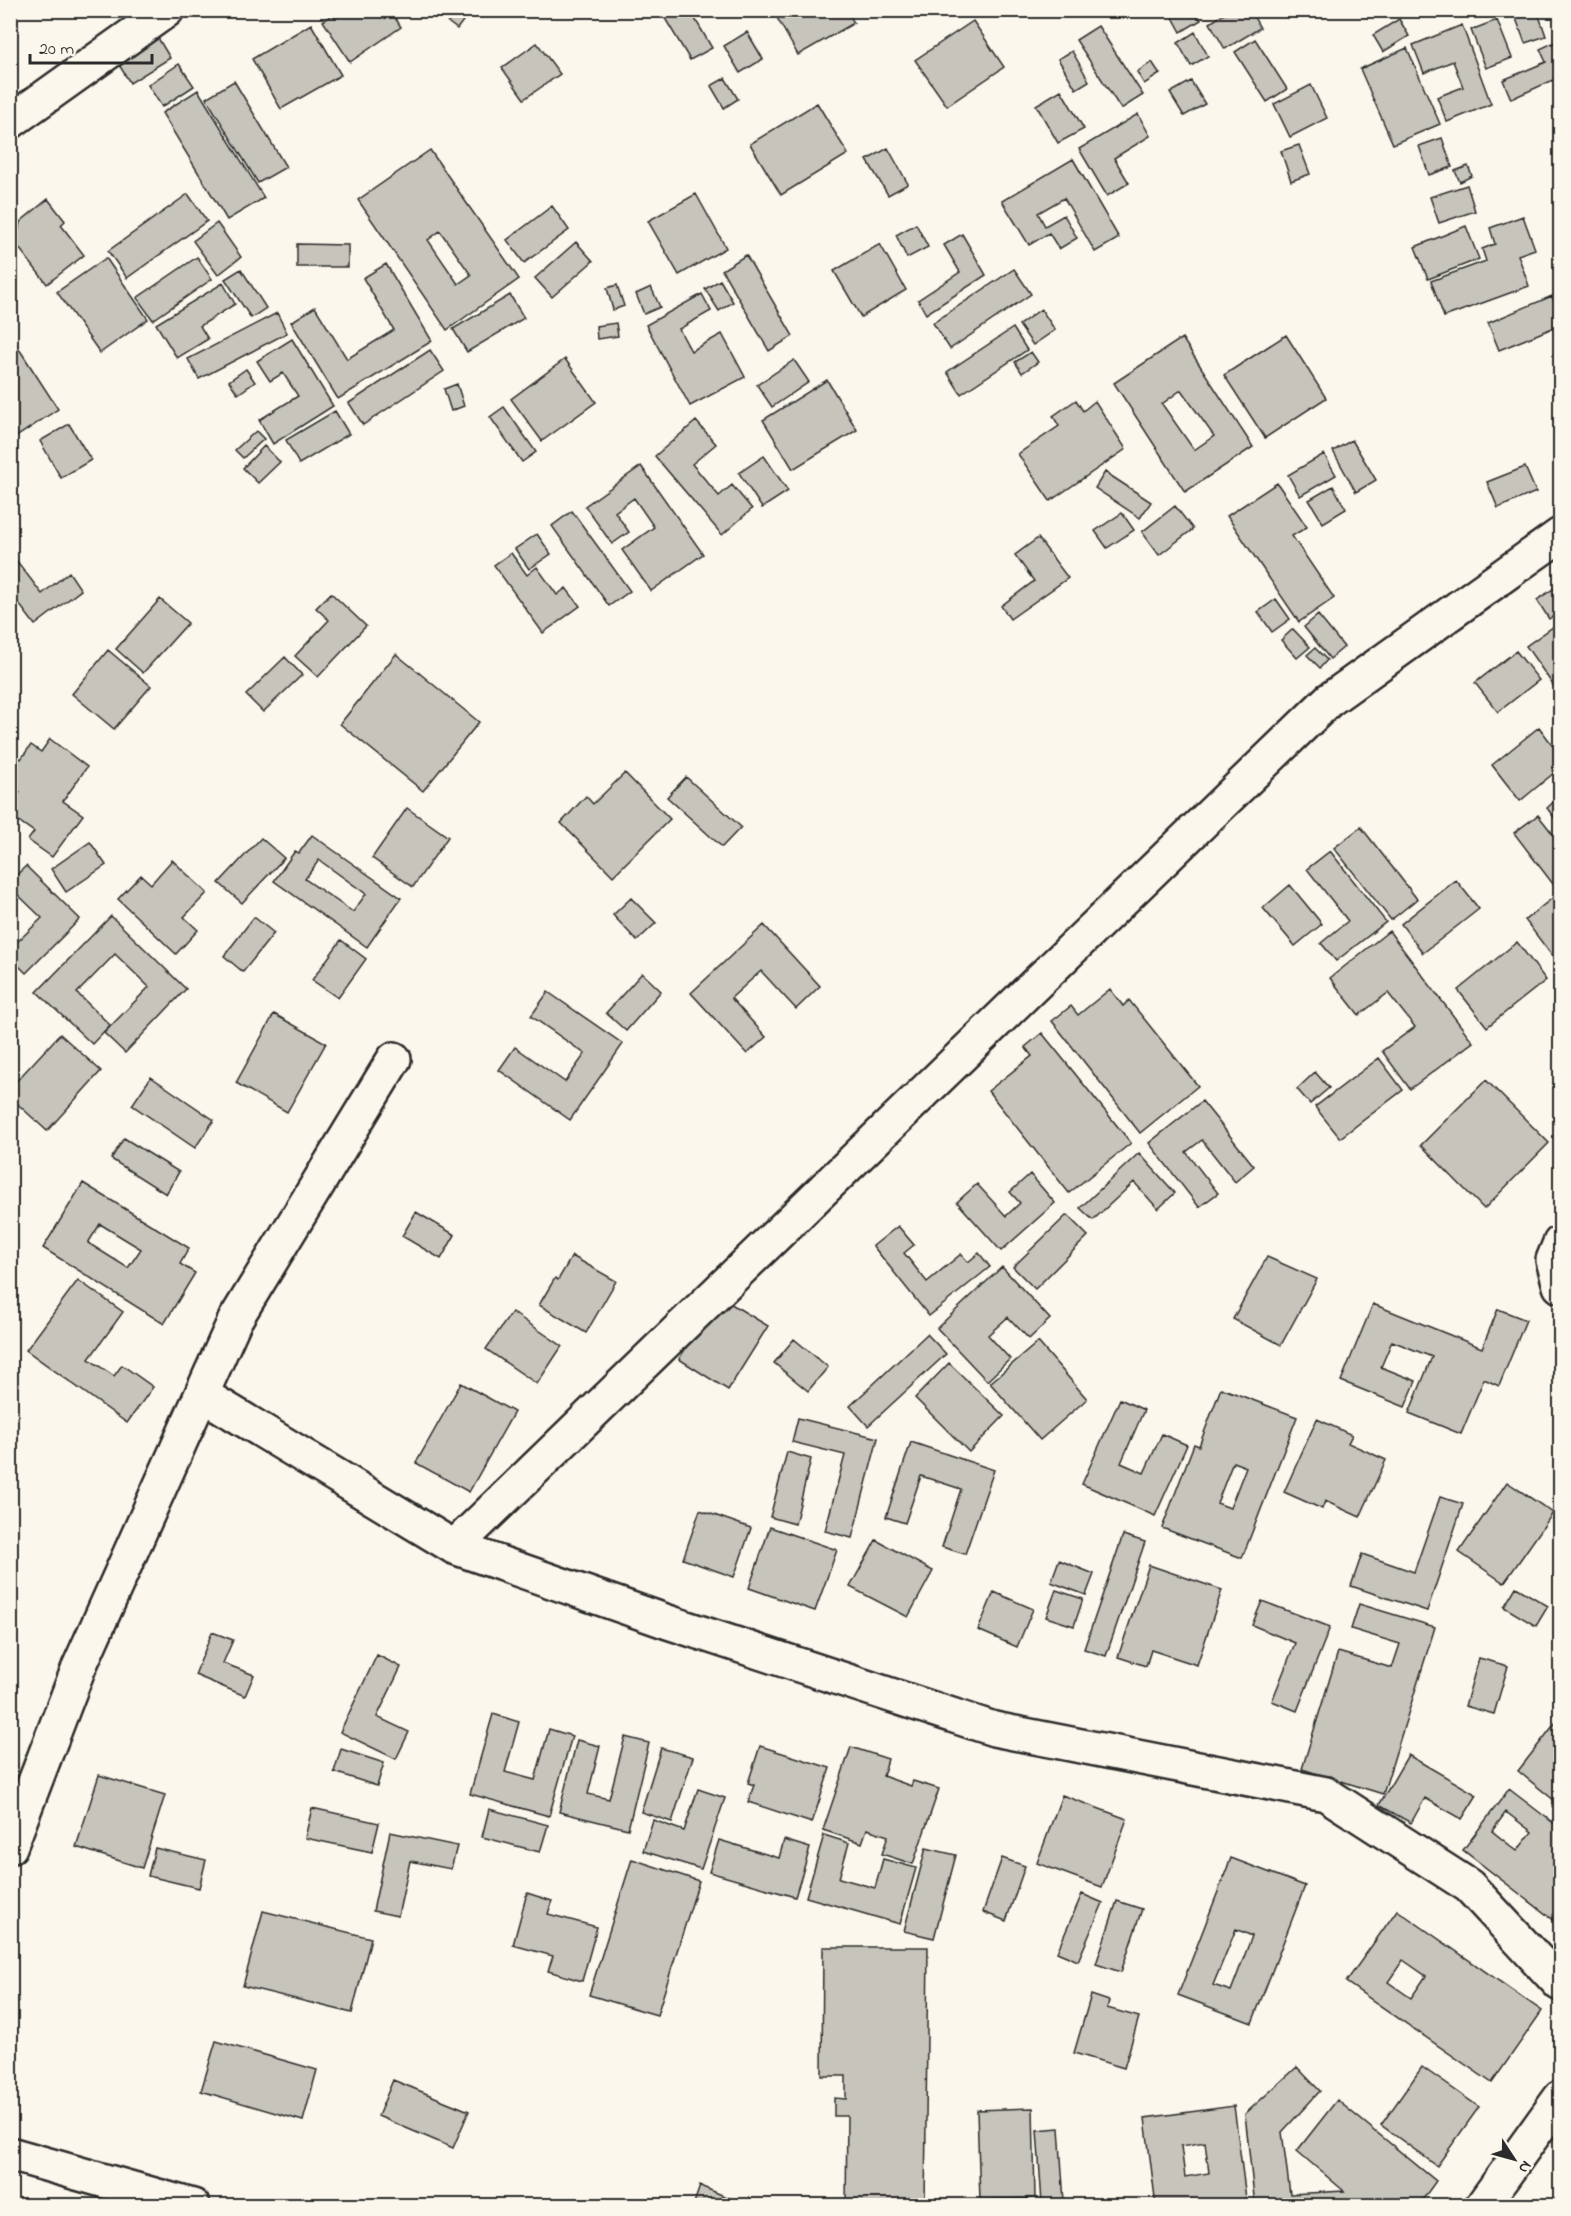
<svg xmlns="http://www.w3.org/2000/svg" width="1571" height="2216" font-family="'Indie Flower',sans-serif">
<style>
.building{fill:#c7c4bc;stroke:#2b2b2b;stroke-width:1.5;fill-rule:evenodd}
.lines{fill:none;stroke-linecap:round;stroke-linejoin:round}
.street-casing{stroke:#2b2b2b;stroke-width:38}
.secondary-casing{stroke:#2b2b2b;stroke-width:38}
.street{stroke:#fbf7ec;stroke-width:33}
.secondary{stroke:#fbf7ec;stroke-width:33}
</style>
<rect width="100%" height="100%" fill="#fbf7ec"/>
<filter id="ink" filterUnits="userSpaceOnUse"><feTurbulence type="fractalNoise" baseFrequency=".0167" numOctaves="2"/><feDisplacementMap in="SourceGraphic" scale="12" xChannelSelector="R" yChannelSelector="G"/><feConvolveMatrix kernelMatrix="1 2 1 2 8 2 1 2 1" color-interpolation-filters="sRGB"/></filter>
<g filter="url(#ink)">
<!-- building -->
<path class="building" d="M340,10H390L401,27L350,62L323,21Z
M432,10H471L457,29Z
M660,10H690L712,48L690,60Z
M786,10H847L854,23L798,55L776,16Z
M1169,10H1195L1201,20L1181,32Z
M1230,10H1250L1260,28L1225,49L1210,23Z
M1523,10H1537L1546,36L1525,43L1514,13Z
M1399,19L1409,36L1383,52L1373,35Z
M1497,20L1512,58L1486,68L1471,30Z
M973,21L1004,67L947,106L915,60Z
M311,24L341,75L281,109L252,59Z
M1462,25L1491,104L1447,122L1437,97L1463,87L1453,61L1424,73L1413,45Z
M1098,26L1143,95L1121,109L1076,40Z
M747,32L763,59L740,73L724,46Z
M1195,32L1208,56L1191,66L1178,43Z
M158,38L170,58L130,83L118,63Z
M1255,39L1287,89L1267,102L1235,52Z
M1557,41L1560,49V77L1511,99L1503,80L1546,62L1540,49Z
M537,43L560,74L524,99L502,68Z
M1407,48L1440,124L1393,144L1360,69Z
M1072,51L1089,81L1076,89L1058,59Z
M1152,62L1160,74L1144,84L1137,72Z
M179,64L194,86L162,107L148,85Z
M725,78L738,99L724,108L711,86Z
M234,81L286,167L258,183L206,98Z
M1191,81L1205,104L1184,116L1170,93Z
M1311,85L1327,118L1290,137L1274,104Z
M198,90L264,198L227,220L162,113Z
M1061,90L1084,129L1058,143L1036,105Z
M817,103L848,154L781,195L750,144Z
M1138,114L1150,136L1114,158L1129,183L1107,196L1079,149Z
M1442,138L1452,167L1429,175L1419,146Z
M1299,145L1310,174L1291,181L1281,151Z
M888,148L908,184L888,195L867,160Z
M430,150L519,279L447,330L358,200ZM440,231L471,275L458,284L428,240Z
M1073,159L1119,238L1095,252L1064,198L1038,213L1045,226L1064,215L1077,238L1059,249L1049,233L1029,245L1002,201Z
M1468,166L1472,176L1460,182L1455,171Z
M1467,185L1475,211L1439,223L1430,197Z
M188,194L207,221L127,278L108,251Z
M696,194L726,248L679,275L648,221Z
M48,199L65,221L61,225L84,255L47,284L16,244L20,222Z
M552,206L569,230L524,263L507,240Z
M1523,216L1535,249L1518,255L1529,286L1444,317L1431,281L1486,261L1482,249L1495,244L1490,228Z
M217,223L241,257L218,275L193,241Z
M916,224L928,247L907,258L896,235Z
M1466,226L1479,259L1428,279L1415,247Z
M962,234L986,275L926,314L918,300L960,272L944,245Z
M576,242L593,261L552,297L535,278Z
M297,244L348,245V267H297Z
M880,244L906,290L861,317L834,271Z
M746,255L793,336L769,351L722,270Z
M197,257L212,279L153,320L137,298Z
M106,258L148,319L100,353L57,292Z
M386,264L432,341L338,399L291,322L315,307L347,359L394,330L363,278Z
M241,269L266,308L251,318L225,279Z
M1014,269L1031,294L950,349L933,323Z
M720,280L733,302L719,311L705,289Z
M223,283L235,304L200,326L208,339L177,358L156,324Z
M617,285L624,306L613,310L607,288Z
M651,287L660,307L644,314L636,294Z
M702,294L711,311L679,329L691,351L722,334L745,377L690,406L646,325Z
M510,295L524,318L467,352L453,329Z
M1552,296L1560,316V325L1499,350L1488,323Z
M1041,309L1055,330L1033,345L1019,325Z
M277,313L287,333L199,379L188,359Z
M616,323L618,336L597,339L596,326Z
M1013,328L1027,350L961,394L947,372Z
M1286,335L1326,398L1265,438L1224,375Z
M12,338L58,409L10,441V339Z
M1182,338L1253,447L1185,492L1114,383ZM1181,390L1214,436L1194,450L1162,404Z
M292,339L333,406L273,444L259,420L298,396L283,373L270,381L257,361Z
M430,350L444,371L363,425L349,403Z
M1031,352L1038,362L1022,373L1015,362Z
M565,359L596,402L542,441L511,399Z
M794,360L809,382L772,407L757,385Z
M246,369L255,382L238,394L229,381Z
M827,380L857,430L793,469L763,420Z
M457,384L464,406L451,411L444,389Z
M1076,400L1083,411L1095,401L1126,449L1050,501L1018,454L1059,426L1053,416Z
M504,407L536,452L522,462L490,417Z
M335,411L349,434L299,464L286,440Z
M696,421L716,444L692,464L719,496L732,485L752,509L722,535L655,456Z
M69,424L91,460L61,478L40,441Z
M256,431L264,439L243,458L235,450Z
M1352,440L1376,480L1356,492L1333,451Z
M264,446L280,462L258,483L243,468Z
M1324,454L1336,475L1300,496L1288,475Z
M764,456L788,491L762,508L739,473Z
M641,466L703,554L651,591L622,550L654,527L634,498L615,512L629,532L612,544L585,506Z
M1525,467L1536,492L1498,508L1487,482Z
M1105,472L1151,502L1140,518L1095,488Z
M1277,483L1307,527L1292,536L1334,598L1299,622L1227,516Z
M1333,486L1346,509L1323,523L1309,500Z
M1175,506L1193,529L1159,555L1142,532Z
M572,511L630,591L609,606L552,526Z
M1122,513L1134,530L1107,548L1095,531Z
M537,534L551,554L529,569L515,549Z
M1038,538L1068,578L1010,619L1001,606L1034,581L1015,555Z
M511,553L527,575L537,567L557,595L566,588L580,606L543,633L494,565Z
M16,560L42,594L69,572L81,590L35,625L10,592V565Z
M1559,585L1560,611L1549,619L1537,600Z
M331,593L366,626L318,677L295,656L329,620L316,608Z
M160,599L188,623L143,673L116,649Z
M1276,599L1290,619L1272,632L1258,612Z
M1318,615L1344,647L1330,659L1304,627Z
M1560,622V695L1526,646Z
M1293,629L1310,647L1297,658L1281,640Z
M1315,648L1327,660L1320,668L1307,655Z
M108,650L151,686L114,729L72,694Z
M1516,651L1539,680L1498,712L1475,683Z
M396,654L479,722L423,791L340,724Z
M285,657L302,675L263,712L246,695Z
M1539,727L1560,755V768L1520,801L1492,765Z
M50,739L87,767L63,801L83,815L52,857L28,840L34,832L10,815V804L20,792L10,786V754L12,752L21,759L31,745L41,752Z
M625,773L670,819L613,876L561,823L586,796L593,804Z
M686,777L741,827L722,847L667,797Z
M1560,796V825L1547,808Z
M407,808L448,837L413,887L372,858Z
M1538,815L1560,843V878L1553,884L1514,833Z
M1361,827L1417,899L1391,920L1334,848Z
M312,835L401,898L367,947L274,881L295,851L299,853ZM319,860L366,894L353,912L305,879Z
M261,838L284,858L242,903L219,883Z
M90,842L106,865L66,892L51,869Z
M1330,851L1386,922L1336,961L1321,943L1348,921L1307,869Z
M172,860L207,893L184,917L198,930L176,954L118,899L141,875L151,884Z
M26,866L80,919L26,973L10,957V949L42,918L10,887V881Z
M1456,880L1479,909L1423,953L1401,924Z
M1290,885L1322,924L1295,946L1263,908Z
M1560,892V958L1556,961L1525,920Z
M631,898L656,923L637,941L613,915Z
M111,916L186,989L125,1053L104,1033L149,987L115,954L77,993L110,1025L92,1044L37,992Z
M254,917L274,933L243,972L224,956Z
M764,925L820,986L796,1009L761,971L731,998L766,1037L747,1054L691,993Z
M1389,931L1473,1042L1410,1089L1382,1051L1415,1027L1388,993L1359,1015L1330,978Z
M341,940L366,959L338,998L312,980Z
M1517,942L1546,980L1487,1027L1458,990Z
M642,973L661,991L626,1031L606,1013Z
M1110,989L1123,1006L1129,1000L1198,1086L1140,1133L1052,1021L1071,1006L1078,1015Z
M548,992L623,1044L570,1120L499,1070L515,1047L565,1082L585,1054L531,1016Z
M274,1014L326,1043L287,1112L236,1083Z
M1042,1033L1131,1143L1069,1193L988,1091L1032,1056L1025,1047Z
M60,1034L101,1071L47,1131L10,1097V1088Z
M1379,1058L1403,1090L1340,1138L1315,1107Z
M1315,1072L1329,1088L1310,1104L1297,1089Z
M151,1077L214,1120L195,1148L132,1105Z
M1486,1080L1549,1143L1484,1209L1421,1145Z
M1202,1101L1254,1166L1235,1182L1202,1140L1186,1152L1218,1193L1199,1207L1149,1143Z
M124,1138L179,1172L166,1194L111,1159Z
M1139,1153L1175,1193L1158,1209L1134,1182L1093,1220L1080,1208Z
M1030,1174L1055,1203L1001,1251L957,1202L977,1184L1006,1216L1020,1203L1010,1192Z
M83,1183L189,1248L180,1264L195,1273L164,1324L43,1248ZM100,1224L141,1249L128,1268L88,1243Z
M416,1212L455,1235L441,1259L402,1236Z
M1067,1215L1088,1236L1035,1289L1013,1267Z
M898,1226L914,1245L904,1253L927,1282L961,1254L968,1262L979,1253L990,1267L929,1316L873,1246Z
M572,1256L616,1281L586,1333L539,1305L555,1278L558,1280Z
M1267,1257L1317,1279L1281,1345L1233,1319Z
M1002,1267L1050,1319L1029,1339L1008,1317L988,1335L1010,1359L987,1381L937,1328Z
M78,1280L123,1312L89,1359L114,1376L122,1365L153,1387L127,1423L26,1350Z
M718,1296L768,1326L728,1390L679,1359Z
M1373,1304L1482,1348L1498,1309L1526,1320L1499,1386L1484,1379L1461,1434L1409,1413L1432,1357L1392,1341L1381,1367L1416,1381L1405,1407L1341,1381Z
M512,1312L562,1346L537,1384L486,1349Z
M927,1334L946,1354L868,1426L850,1406Z
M794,1339L828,1367L808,1391L774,1363Z
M1038,1342L1087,1399L1040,1440L990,1383Z
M949,1363L1004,1416L969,1452L915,1398Z
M461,1383L514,1412L469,1492L416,1463Z
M1221,1388L1297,1417L1242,1558L1162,1528L1194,1444L1199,1446ZM1233,1462L1246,1467L1230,1508L1217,1503Z
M1120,1399L1144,1410L1121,1463L1144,1473L1162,1434L1187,1445L1155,1516L1082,1484Z
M798,1418L878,1438L852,1538L825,1531L845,1455L792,1442Z
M1317,1419L1352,1435L1348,1443L1386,1460L1360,1517L1325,1501L1322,1509L1284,1492Z
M911,1442L994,1470L965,1554L942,1547L961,1489L921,1476L905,1523L886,1517Z
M787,1452L811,1459L795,1524L770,1517Z
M1507,1482L1553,1513L1504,1583L1459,1552Z
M1440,1497L1463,1504L1427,1611L1351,1586L1362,1554L1414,1572Z
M700,1510L751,1528L734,1577L683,1559Z
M770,1527L837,1550L815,1611L749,1588Z
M1123,1535L1145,1542L1106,1656L1084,1649Z
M876,1540L933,1571L908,1617L850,1587Z
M1059,1560L1094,1574L1086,1595L1051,1582Z
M1149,1565L1222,1590L1197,1665L1151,1650L1146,1666L1118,1657Z
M1516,1587L1548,1606L1536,1626L1504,1607Z
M1056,1590L1083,1599L1074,1626L1046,1617Z
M994,1592L1033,1609L1017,1647L978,1630Z
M1262,1601L1330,1627L1297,1711L1272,1701L1295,1643L1252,1625Z
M1359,1604L1435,1627L1383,1794L1302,1769L1338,1652L1392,1668L1400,1644L1351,1629Z
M212,1632L233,1640L223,1663L254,1675L245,1696L195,1675Z
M377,1655L401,1667L377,1717L409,1732L396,1759L340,1732Z
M1479,1658L1508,1666L1494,1714L1465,1706Z
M493,1714L519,1722L505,1772L535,1780L549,1729L572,1736L549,1816L470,1794Z
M1560,1717V1805L1518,1771Z
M625,1737L649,1743L628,1829L559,1812L577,1740L600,1746L588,1794L609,1799Z
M760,1746L830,1768L812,1823L748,1802L754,1785L748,1783Z
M851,1747L888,1759L883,1776L911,1786L913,1781L939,1789L913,1864L882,1854L888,1836L867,1829L862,1843L823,1830Z
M661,1748L693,1757L672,1822L641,1812Z
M341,1749L384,1763L377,1786L334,1772Z
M1408,1755L1477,1795L1462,1819L1425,1798L1411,1823L1379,1805Z
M10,1764L16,1765L10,1786Z
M99,1775L165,1795L142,1868L76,1847Z
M698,1789L725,1798L701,1869L643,1851L653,1820L684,1831Z
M1509,1789L1560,1828V1925L1463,1850ZM1506,1812L1532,1832L1517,1851L1492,1831Z
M1062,1795L1127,1819L1102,1887L1037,1863Z
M312,1808L379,1823L372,1852L305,1838Z
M489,1809L548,1825L540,1852L482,1837Z
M390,1832L457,1846L451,1869L410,1861L398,1916L373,1911Z
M824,1835L849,1843L839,1878L875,1888L883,1859L916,1868L900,1924L806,1897Z
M719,1840L779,1858L784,1840L810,1848L795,1897L709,1872Z
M155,1848L206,1860L199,1888L148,1876Z
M926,1848L956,1855L934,1938L904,1931Z
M1002,1858L1025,1866L1006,1921L983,1912Z
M1231,1858L1305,1886L1252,2023L1178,1995ZM1236,1929L1252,1936L1231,1991L1213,1985Z
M632,1859L699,1881L657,2015L589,1995Z
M527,1893L552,1901L548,1914L597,1927L582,1981L548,1971L553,1956L513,1945Z
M1082,1894L1103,1903L1078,1961L1057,1952Z
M1117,1901L1142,1909L1121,1972L1096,1964Z
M1397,1910L1542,2011L1492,2083L1346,1982ZM1403,1960L1426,1976L1411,1998L1388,1982Z
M263,1911L371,1938L352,2013L243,1986Z
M823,1947H928L925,2206H846L847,2116H834V2098L846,2099V2076H822Z
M1091,1995L1109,2001L1107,2008L1139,2017L1124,2068L1074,2053Z
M216,2041L317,2070L303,2121L201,2091Z
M1297,2067L1320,2091L1282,2132L1290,2194L1344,2191L1297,2151L1337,2100L1436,2181L1418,2206H1255L1245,2114Z
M1422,2067L1479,2107L1437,2166L1381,2125Z
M393,2080L469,2111L453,2148L378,2116Z
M1234,2106L1247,2206H1156L1145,2118ZM1205,2142L1209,2173L1185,2177L1181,2146Z
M1033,2108L1035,2198L980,2200L977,2110Z
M1059,2128L1064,2202L1042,2203L1037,2130Z
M700,2186L749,2206H693Z"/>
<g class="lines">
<defs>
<path id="street" d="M10,122L167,10
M1560,1243L1553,1260L1560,1286
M203,1395L454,1547L665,1621L994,1729L1326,1794L1469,1886L1560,1984
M454,1547L1329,700L1560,535
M10,1847L79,1667L235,1320L394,1059
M1482,2206L1560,2098"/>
<path id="secondary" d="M10,2154L193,2206"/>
</defs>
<!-- street casing -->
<use href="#street" class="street-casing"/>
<!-- secondary casing -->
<use href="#secondary" class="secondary-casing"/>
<!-- street -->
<use href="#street" class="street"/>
<!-- secondary -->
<use href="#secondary" class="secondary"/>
</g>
</g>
<!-- margin -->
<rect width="1571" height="2216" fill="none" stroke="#fbf7ec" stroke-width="36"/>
<rect x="18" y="18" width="1535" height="2180" fill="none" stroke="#2b2b2b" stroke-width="2" filter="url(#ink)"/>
<!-- north arrow -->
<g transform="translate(1514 2159) rotate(126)" stroke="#fbf7ec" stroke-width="4.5" paint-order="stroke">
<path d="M0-4.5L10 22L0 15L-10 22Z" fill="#2b2b2b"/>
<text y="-9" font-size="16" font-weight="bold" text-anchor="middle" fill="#2b2b2b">N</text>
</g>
<!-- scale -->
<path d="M30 54v9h122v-9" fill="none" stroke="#2b2b2b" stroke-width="3"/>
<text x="39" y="54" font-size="18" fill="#2b2b2b" stroke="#fbf7ec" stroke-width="4.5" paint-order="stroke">20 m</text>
</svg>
